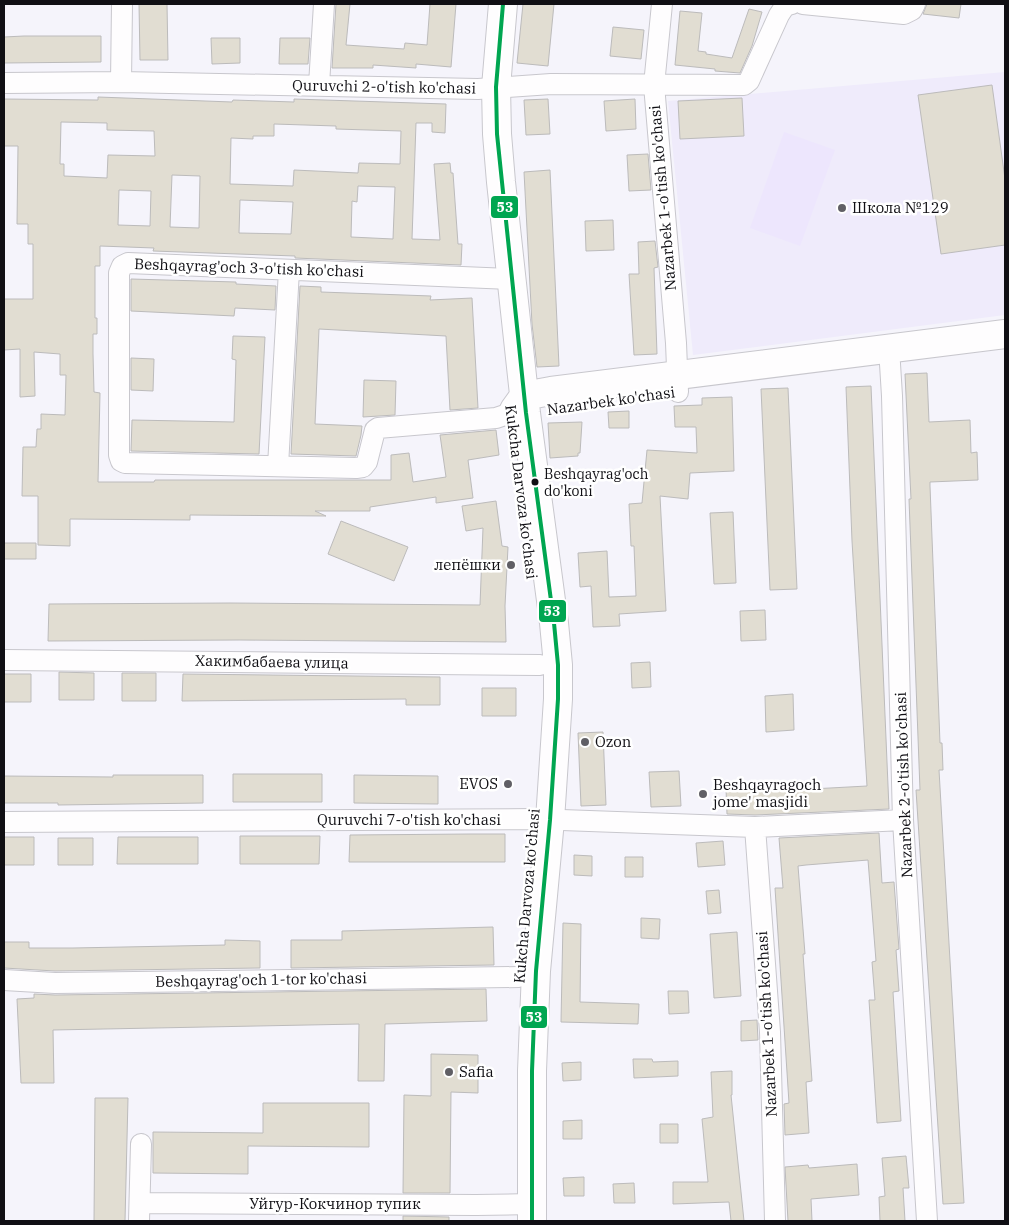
<svg xmlns="http://www.w3.org/2000/svg" width="1009" height="1225" font-family="'IBM Plex Serif',serif">
<style>
.built{fill:#efebfb}
.green{fill:#ede6fd}
.building{fill:#e1ddd2;stroke:#bcbbbb;fill-rule:evenodd}
.lines{fill:none;stroke-linecap:round;stroke-linejoin:round}
.minor-casing{stroke:#c8c7cd;stroke-width:22}
.primary-casing{stroke:#c8c7cd;stroke-width:30}
.minor{stroke:#fefdfe;stroke-width:20}
.primary{stroke:#fefdfe;stroke-width:28}
.bus-1-casing{stroke:#fff;stroke-width:8}
.bus-1{stroke:#00a651;stroke-width:4}
.poi-dot{fill:#605f65;stroke:#fff;stroke-width:2}
.bus-dot{fill:#100f14;stroke:#fff;stroke-width:2}
.labels{text-anchor:middle;stroke-width:5;stroke-linejoin:round;paint-order:stroke}
.bus-label{font-size:14px;fill:#100f14;stroke:#fff;text-anchor:start}
.street-label{font-size:15px;fill:#100f14;stroke:#fff}
.poi-label{font-size:15px;fill:#100f14;stroke:#fff;text-anchor:start}
.line-badge{stroke:#fff;stroke-width:2}
.badge-label{font-size:14px;text-anchor:middle;font-weight:bold;fill:#fff}
</style>
<rect width="100%" height="100%" fill="#f5f4fb"/>
<!-- built -->
<path class="built" d="M1005,72V315L693,355L668,101Z"/>
<!-- green -->
<path class="green" d="M784,132L835,150L800,246L750,228Z"/>
<!-- building -->
<path class="building" d="M139,4H167L168,60H140Z
M336,4H350L346,45L404,49L405,43L427,45L430,4H456L451,67L416,64V68L373,65V68H332Z
M523,4H554L548,66L517,63Z
M927,4H961L959,18L923,14Z
M749,9L762,12L752,46L740,73L715,71V69L675,65L680,11L702,13L698,51L706,52V54L732,58Z
M613,27L644,30L641,59L610,56Z
M24,36H101V62L4,63V37Z
M211,38H240V63L212,64Z
M280,38H310L308,64H279Z
M992,85L1005,179V245L941,254L918,95Z
M98,97L232,102L233,100L294,102V99L446,104L445,133L432,132V123H416L412,239L440,240L434,164L450,163L451,173H453L458,244H462L461,265L295,258V256L153,251L154,248L100,246V266H95V318H97V334H93V354L94,392L100,393L98,482H154L155,480H391V455L409,453L413,482L446,477L440,435L496,430L499,455L468,460L473,498L436,503V497L370,507V511H315L326,516L190,515V520L70,519V546L38,545V496H22L23,447H36L37,429H41V414L65,415L66,375H60V354L34,352L35,396L20,397V349L4,350V299H33V244H28V224H17L18,146H4V99L98,100ZM61,122L107,123V130L154,131L155,156L108,155L107,178L64,176V164H60ZM274,124L336,126V129L401,131L400,164L359,163L358,173L294,170L293,186L230,184L231,138L253,139V136H274ZM172,175L200,176L199,228L170,227ZM358,186L395,187L393,239L351,237L352,201L357,202ZM119,190L151,191L150,226L118,225ZM240,200L293,202L291,234L239,233Z
M742,98L744,136L680,139L678,101Z
M548,99L550,134L526,135L524,100Z
M635,99L636,129L606,131L604,101Z
M648,154L651,190L629,191L627,155Z
M550,170L559,366L537,367L532,324L524,172Z
M613,220L614,250L586,251L585,221Z
M655,241L658,267L654,268L657,354L634,355L629,274H639L638,242Z
M131,279L236,282V284L276,286L275,310L235,308L234,316L131,311Z
M300,286L321,287V292L431,296L430,300L472,298L478,408L450,410L446,336L319,329L315,424L362,426L361,435L356,456L291,454Z
M233,336L265,337L259,454L131,451L132,420L234,422L236,360L232,359Z
M131,358L154,359L153,391L131,390Z
M927,373L929,422L970,420L971,453L977,452L978,480L930,482V486L940,743H942L943,770H939L964,1203L943,1204L916,790H920L911,552L909,499H911L905,374Z
M364,380L396,381L395,415L363,417Z
M871,386L889,809L755,815L727,814L726,789L756,788V792L867,786L852,541L846,387Z
M788,388L797,589L770,590L761,389Z
M732,397L734,471L690,473L688,499L660,496L666,611L619,614L620,626L593,627L591,586L580,587L578,553L607,551L609,597L636,596L634,546H631L629,504L642,503L647,450L697,453L696,427H675L674,406L702,405V398Z
M629,411V428H609L608,412Z
M582,422L580,453H578V456L550,458L548,423Z
M496,501L502,546L508,547L505,606L506,642L239,640L48,641L49,604L230,603L480,605L483,528L466,531L462,506Z
M733,512L736,583L714,584L710,513Z
M341,521L408,547L394,581L328,554Z
M4,543H36V559H4Z
M765,610L766,640L741,641L740,611Z
M650,662L651,687L632,688L631,663Z
M59,672L94,673V700H59Z
M122,673H156V701H122Z
M4,674H31V702H4Z
M183,674L440,677V705H406V699L182,701Z
M482,688H516V716H482Z
M793,694L794,730L766,732L765,696Z
M603,732L606,805L581,806L578,733Z
M679,771L681,806L651,807L649,772Z
M233,774H322V802H233Z
M113,775H203V803L58,805V803H4V776L113,777Z
M354,775L438,776V804L354,803Z
M879,833L882,883L894,882L899,949L896,950L899,991L893,992L901,1121L877,1123L869,1000H875L872,962L876,961L868,860L806,865L798,866L805,954H803L812,1081L806,1082L809,1133L785,1135L784,1104L789,1103L775,888H783L779,838Z
M470,834H505V862H349L350,835Z
M240,836H320L319,864H240Z
M4,837H34V865H4Z
M118,837H198V864H117Z
M58,838H93V865H58Z
M723,841L725,865L698,867L696,843Z
M574,855L592,856V876L574,875Z
M625,857H643V877H625Z
M719,890L721,913L708,914L706,891Z
M641,918L660,919L659,939L641,938Z
M563,923L581,924L580,1002L639,1004L638,1024L561,1022Z
M493,927L494,965L291,968V940H342V931Z
M737,932L741,996L714,998L710,934Z
M225,940L260,941V968L55,971L4,968V942H29V948H73L225,945Z
M486,989L487,1021L385,1024L384,1081H358L359,1024L53,1030L54,1083H21L17,999L34,998V994L55,995Z
M668,991H688L689,1013L669,1014Z
M757,1020L758,1040L741,1041V1021Z
M431,1054L478,1055V1093L451,1092L450,1193H403L404,1095L431,1096Z
M633,1059H652L653,1062L678,1061V1076L634,1078Z
M581,1062V1080L563,1081L562,1063Z
M732,1071V1095H731L744,1221H731L729,1202L673,1204V1182H708L702,1119L713,1117L711,1072Z
M95,1098H128L125,1221H94Z
M263,1103H369V1147L248,1146V1174L153,1173V1132L263,1133Z
M582,1120V1139H563V1121Z
M660,1124H678V1143H660Z
M906,1156L909,1188H903L905,1221H880L879,1197L885,1196L882,1158Z
M857,1164L859,1195L811,1199L812,1221H788L785,1167L808,1165L809,1168Z
M584,1177V1196H564L563,1178Z
M634,1183L635,1203H614L613,1184Z
M403,1216L449,1217V1221H403Z"/>
<g class="lines">
<defs>
<path id="minor" d="M662,4L654,85L676,343L678,392
M803,4L904,14L912,10L915,4
M121,82L122,4
M4,83L121,82L478,89L551,84L744,85L749,81L779,15L785,6L792,4
M319,85L324,4
M511,279L128,263L122,266L119,273V455L121,461L125,463L356,468L363,467L367,462L375,430L378,428L496,418L511,413
M889,348L892,396L903,820L927,1221
M278,466L289,270
M4,660L540,665
M4,822L534,819L755,827L903,820
M755,827L770,1032L775,1221
M4,980L55,983L519,977
M140,1203L476,1205L531,1204
M139,1221L141,1144"/>
<path id="primary" d="M503,4L496,87L497,134L501,182L526,413L554,623L558,665V699L550,820L536,971L532,1071V1221
M514,410L524,396L551,391L1005,334"/>
</defs>
<!-- minor casing -->
<use href="#minor" class="minor-casing"/>
<!-- primary casing -->
<use href="#primary" class="primary-casing"/>
<!-- minor -->
<use href="#minor" class="minor"/>
<!-- primary -->
<use href="#primary" class="primary"/>
<defs>
<path id="bus-1" d="M503,4L496,87L497,134L526,413L554,623L558,665V699L550,820L536,971L532,1071V1221"/>
</defs>
<!-- bus-1 casing -->
<use href="#bus-1" class="bus-1-casing"/>
<!-- bus-1 -->
<use href="#bus-1" class="bus-1"/>
</g>
<!-- markers -->
<g class="poi-dot">
<circle cx="842" cy="208" r="5"/>
<circle cx="511" cy="565" r="5"/>
<circle cx="585" cy="742" r="5"/>
<circle cx="508" cy="784" r="5"/>
<circle cx="703" cy="794" r="5"/>
<circle cx="449" cy="1072" r="5"/>
</g>
<circle class="bus-dot" cx="535" cy="482" r="4.5"/>
<g class="labels">
<!-- bus labels -->
<g class="bus-label">
<text x="544" y="479">Beshqayrag'och<tspan x="544" dy="17">do'koni</tspan></text>
</g>
<!-- street labels -->
<g class="street-label">
<text transform="translate(384 87) rotate(1)" y="5">Quruvchi 2-o'tish ko'chasi</text>
<text transform="translate(663 198) rotate(-95)" y="5">Nazarbek 1-o'tish ko'chasi</text>
<text transform="translate(249 268) rotate(2)" y="5">Beshqayrag'och 3-o'tish ko'chasi</text>
<text transform="translate(611 401) rotate(-8)" y="5">Nazarbek ko'chasi</text>
<text transform="translate(521 492) rotate(83)" y="5">Kukcha Darvoza ko'chasi</text>
<text transform="translate(272 662) rotate(1)" y="5">Хакимбабаева улица</text>
<text transform="translate(904 785) rotate(-92)" y="5">Nazarbek 2-o'tish ko'chasi</text>
<text x="409" y="825">Quruvchi 7-o'tish ko'chasi</text>
<text transform="translate(527 896) rotate(-85)" y="5">Kukcha Darvoza ko'chasi</text>
<text transform="translate(261 980) rotate(-1)" y="5">Beshqayrag'och 1-tor ko'chasi</text>
<text transform="translate(767 1024) rotate(-93)" y="5">Nazarbek 1-o'tish ko'chasi</text>
<text x="335" y="1209">Уйгур-Кокчинор тупик</text>
</g>
<!-- poi labels -->
<g class="poi-label">
<text x="852" y="213">Школа №129</text>
<text x="501" y="570" text-anchor="end">лепёшки</text>
<text x="595" y="747">Ozon</text>
<text x="498" y="789" text-anchor="end">EVOS</text>
<text x="713" y="790">Beshqayragoch<tspan x="713" dy="17">jome' masjidi</tspan></text>
<text x="459" y="1077">Safia</text>
</g>
</g>
<g class="line-badge">
<rect x="490" y="195" width="29" height="24" rx="5" fill="#00a651"/>
<rect x="538" y="599" width="29" height="24" rx="5" fill="#00a651"/>
<rect x="520" y="1005" width="28" height="24" rx="5" fill="#00a651"/>
</g>
<g class="badge-label">
<text x="505" y="212">53</text>
<text x="552" y="616">53</text>
<text x="534" y="1022">53</text>
</g>
<!-- border -->
<rect width="1009" height="1225" fill="none" stroke="#100f14" stroke-width="10"/>
</svg>
